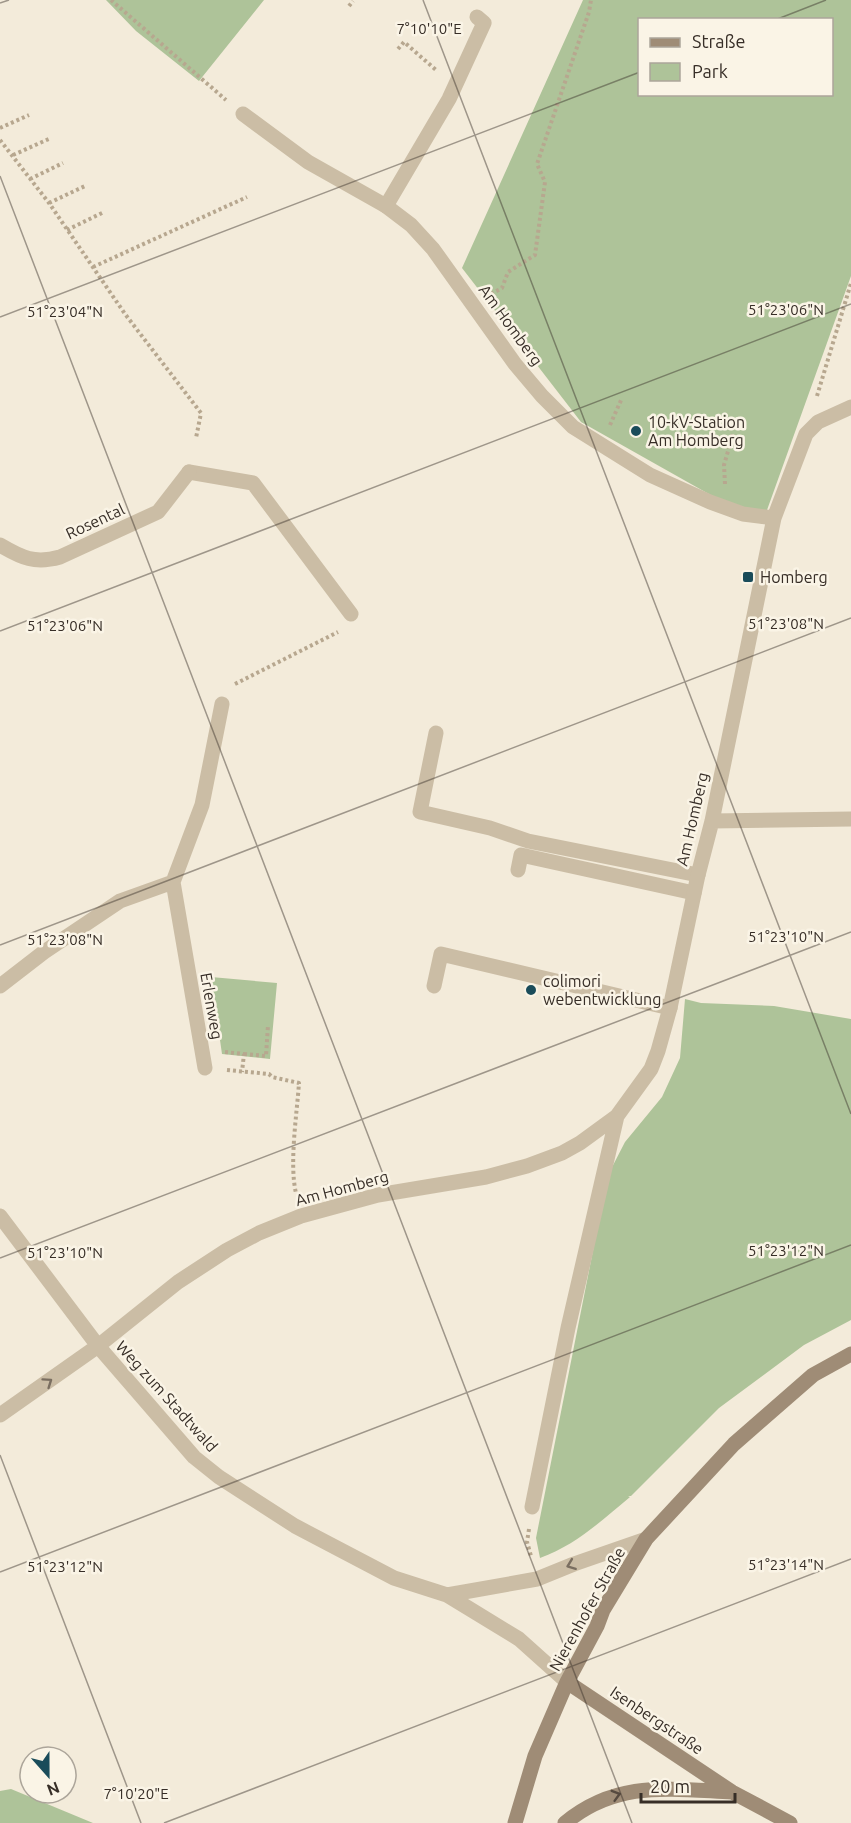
<svg xmlns="http://www.w3.org/2000/svg" width="851" height="1823" font-family="Ubuntu,sans-serif">
<style>
.green{fill:#aec399;fill-rule:evenodd}
.lines{fill:none;stroke-linecap:round;stroke-linejoin:round}
.path{stroke:#b7a78f;stroke-width:4;stroke-dasharray:3 3;stroke-linecap:butt}
.service{stroke:#cbbda5;stroke-width:15}
.minor{stroke:#cbbda5;stroke-width:15}
.secondary{stroke:#9f8c76;stroke-width:15}
.oneway{stroke:#7a6e60}
.oneway2{stroke:#564a3f}
.ticks{fill:none;stroke:#372e27;stroke-width:1.5;stroke-opacity:0.45}
.poi-dot{fill:#1a4c5a;stroke:#faf4e6;stroke-width:2}
.labels{text-anchor:middle;stroke-width:5;stroke-linejoin:round;paint-order:stroke}
.street-label{font-size:16px;fill:#372e27;stroke:#faf4e6}
.poi-label{font-size:16px;fill:#372e27;stroke:#faf4e6;text-anchor:start}
.ticks-label{font-size:15px;text-anchor:middle;fill:#372e27;stroke:#faf4e6;stroke-width:5;stroke-linejoin:round;paint-order:stroke}
</style>
<rect width="100%" height="100%" fill="#f3ebda"/>
<!-- green -->
<path class="green" d="M106,0H264L199,81L136,31Z
M583,0H851V276L762,524L581,422L462,268ZM640,20H832V94H640Z
M211,977L277,983L270,1059L222,1054Z
M685,999L701,1003L774,1006L851,1019V1320L804,1345L719,1408L631,1496H628L630,1497C601,1521 576,1545 540,1558L536,1538L608,1175L625,1142L662,1097L680,1058Z
M11,1789L93,1823H0V1791Z"/>
<g class="lines">
<!-- path -->
<path class="path" d="M111,0L226,100
M349,6L353,1
M398,49L404,42L436,70
M0,128L29,115
M0,140L49,203L125,314L201,413L196,438
M13,155L51,138
M30,179L63,163
M49,203L85,186
M67,230L104,212
M93,267L247,197
M491,294L502,288L508,272L535,255L545,182L537,164L589,12L591,0
M817,396L851,283
M610,425L622,398
M725,484L724,465L733,434
M235,684L338,632
M225,1052L244,1054L242,1072
M244,1054L266,1056L268,1025
M227,1070L269,1074L272,1077L299,1083C297,1113 289,1164 296,1193
M529,1529L527,1542L531,1556"/>
<!-- service -->
<path class="service" d="M386,206L449,99L484,23L477,17
M189,472L253,483L351,614
M436,733L420,812L490,828L528,841L698,875
M518,870L521,855L694,893
M434,986L441,954L670,1008"/>
<!-- minor -->
<path class="minor" d="M243,114L308,162L386,206L411,225L433,249L515,364L542,396L573,427L650,475L710,502L743,514L774,518
M0,545C22,558 35,564 60,557L158,512L189,472
M712,821L851,819
M173,882L205,1068
M0,986L44,952L120,901L173,882L202,805L222,704
M0,1216L98,1346L194,1457L219,1477L295,1526L394,1578L447,1595L519,1639L567,1682
M0,1415L98,1346L178,1282L227,1250L259,1233L301,1216L378,1195L486,1177L527,1166L562,1153L580,1143L617,1116L651,1069L658,1051L670,1008L698,875L712,821L774,518L806,434L818,422L851,407
M532,1507L568,1328L617,1116
M447,1595L537,1579L574,1564L646,1539"/>
<!-- secondary -->
<path class="secondary" d="M567,1682L732,1792L790,1823
M515,1823L535,1756L567,1682L597,1626L603,1610L646,1539L734,1444L813,1375L851,1354
M565,1823C617,1780 669,1789 732,1792"/>
</g>
<!-- one-way arrows -->
<defs><path id="oneway-chevron" d="M-2-3.5L2.5 0L-2 3.5" fill="none" stroke-width="1.6" stroke-linecap="round" stroke-linejoin="round" transform="scale(1.5)"/></defs>
<g class="oneway">
<use href="#oneway-chevron" transform="translate(48 1382) rotate(-35)"/>
<use href="#oneway-chevron" transform="translate(571 1565) rotate(159)"/>
</g>
<use class="oneway2" href="#oneway-chevron" transform="translate(616 1795) rotate(-16)"/>
<!-- ticks -->
<path class="ticks" d="M423,0L851,1114M0,3L9,0M775,20L826,0M0,176L632,1823M0,317L640,72M0,631L851,304M0,945L851,618M0,1258L851,932M0,1455L141,1823M0,1572L851,1245M164,1823L851,1559"/>
<!-- markers -->
<g class="poi-dot">
<circle cx="636" cy="431" r="6"/>
<rect x="742" y="571" width="12" height="12" rx="3"/>
<circle cx="531" cy="990" r="6"/>
</g>
<g class="labels">
<!-- street labels -->
<g class="street-label">
<text transform="translate(511 325) rotate(54)" y="6">Am Homberg</text>
<text transform="translate(95 521) rotate(-25)" y="6">Rosental</text>
<text transform="translate(692 819) rotate(-77)" y="6">Am Homberg</text>
<text transform="translate(212 1006) rotate(80)" y="6">Erlenweg</text>
<text transform="translate(342 1188) rotate(-15)" y="6">Am Homberg</text>
<text transform="translate(167 1396) rotate(48)" y="6">Weg zum Stadtwald</text>
<text transform="translate(587 1609) rotate(-61)" y="6">Nierenhofer Straße</text>
<text transform="translate(657 1720) rotate(34)" y="6">Isenbergstraße</text>
</g>
<!-- poi labels -->
<g class="poi-label">
<text x="648" y="428">10-kV-Station<tspan x="648" dy="18">Am Homberg</tspan></text>
<text x="760" y="583">Homberg</text>
<text x="543" y="987">colimori<tspan x="543" dy="18">webentwicklung</tspan></text>
</g>
</g>
<g class="ticks-label">
<text x="429" y="34">7°10'10"E</text>
<text x="786" y="315">51°23'06"N</text>
<text x="65" y="317">51°23'04"N</text>
<text x="786" y="629">51°23'08"N</text>
<text x="65" y="631">51°23'06"N</text>
<text x="786" y="942">51°23'10"N</text>
<text x="65" y="945">51°23'08"N</text>
<text x="786" y="1256">51°23'12"N</text>
<text x="65" y="1258">51°23'10"N</text>
<text x="786" y="1570">51°23'14"N</text>
<text x="65" y="1572">51°23'12"N</text>
<text x="136" y="1799">7°10'20"E</text>
</g>
<!-- legend -->
<rect x="638" y="18" width="195" height="78" fill="#faf4e6" stroke="#aca59a" stroke-width="1.5"/>
<rect x="650" y="38" width="30" height="9" fill="#9f8c76" stroke="#aca59a" stroke-width="1.5"/>
<text x="692" y="48" font-size="18" fill="#372e27">Straße</text>
<rect x="650" y="63" width="30" height="18" fill="#aec399" stroke="#aca59a" stroke-width="1.5"/>
<text x="692" y="78" font-size="18" fill="#372e27">Park</text>
<!-- north arrow -->
<g transform="translate(48 1775) rotate(159)"><circle r="28" fill="#faf4e6" stroke="#aca59a" stroke-width="1.5"/>
<path d="M0-4.5L10 22L0 15L-10 22Z" fill="#1a4c5a"/>
<text y="-9" font-size="16" font-weight="bold" text-anchor="middle" fill="#372e27">N</text>
</g>
<!-- scale -->
<path d="M641 1793v9h94v-9" fill="none" stroke="#372e27" stroke-width="3"/>
<text x="650" y="1793" font-size="18" fill="#372e27" stroke="#faf4e6" stroke-width="4.5" paint-order="stroke">20 m</text>
</svg>
